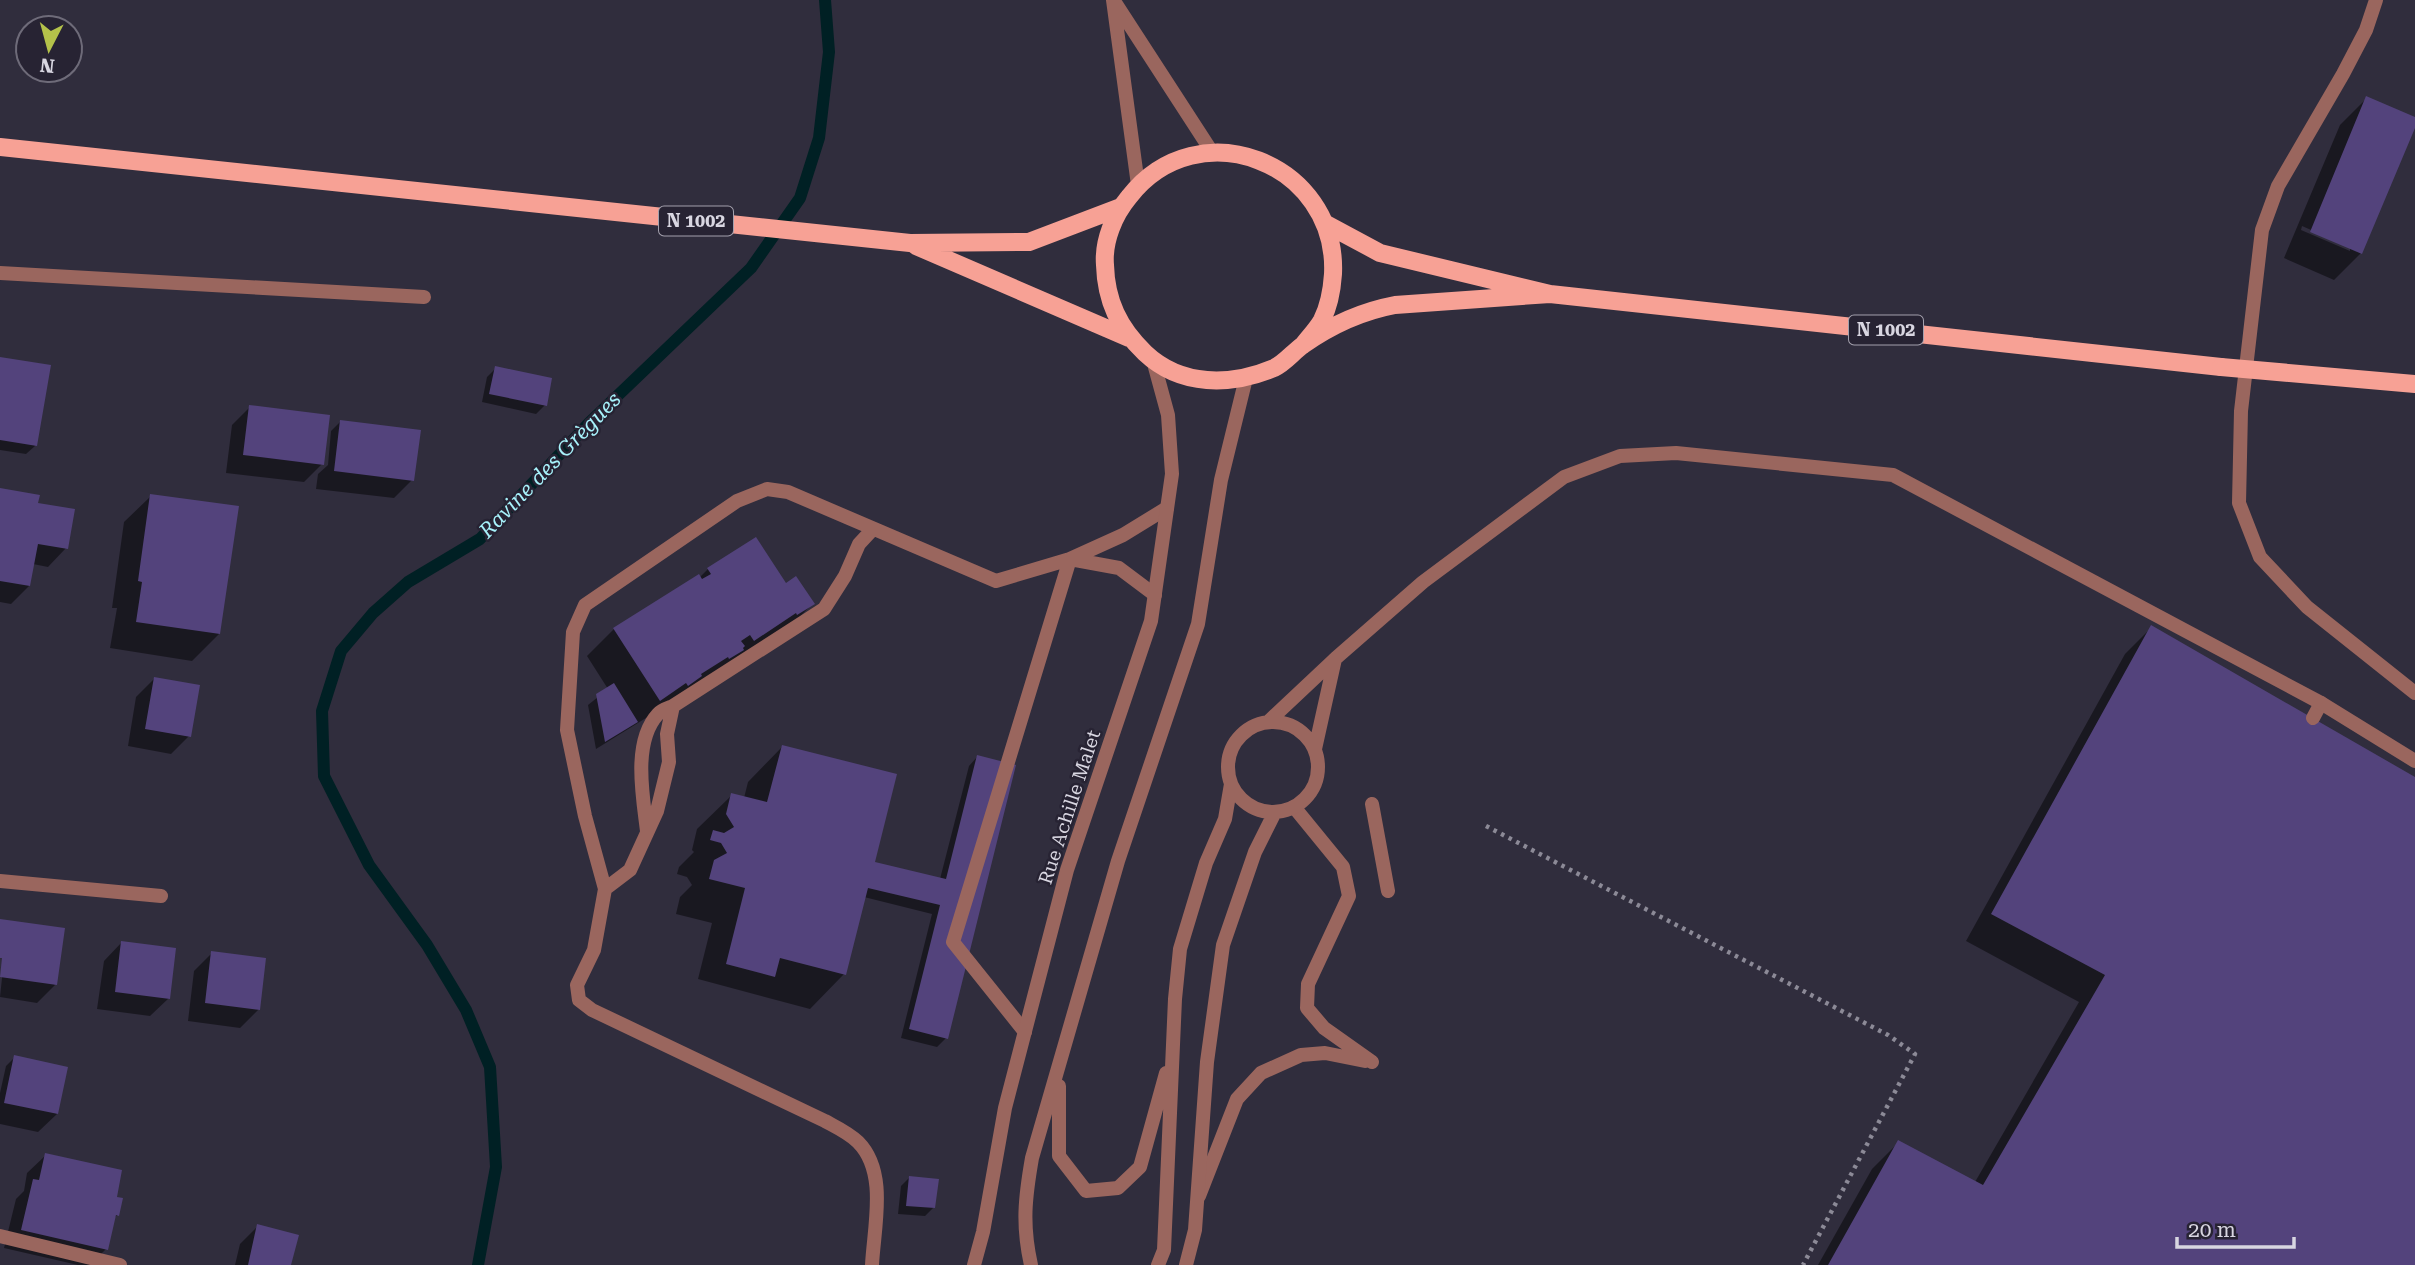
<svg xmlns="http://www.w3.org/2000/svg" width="2415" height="1265" font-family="'Roboto Serif',serif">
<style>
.shadow{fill:#0007;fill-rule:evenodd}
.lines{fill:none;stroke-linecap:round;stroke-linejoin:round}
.stream{stroke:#002024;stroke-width:12}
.building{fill:#53437c}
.path{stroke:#8c8a97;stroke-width:4.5;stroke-dasharray:3.5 5;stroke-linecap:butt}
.lane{stroke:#9a665e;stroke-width:14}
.street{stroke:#9a665e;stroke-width:14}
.primary{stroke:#f7a195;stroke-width:18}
.primary-bridge{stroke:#f7a195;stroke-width:18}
.labels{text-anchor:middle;stroke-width:5;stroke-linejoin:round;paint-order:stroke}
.shield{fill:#272333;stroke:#a3a0ad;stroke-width:2}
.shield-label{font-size:18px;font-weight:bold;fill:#d8d6e1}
.street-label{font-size:19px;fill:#d8d6e1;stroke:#272333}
.water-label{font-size:21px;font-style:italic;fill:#a7f2fb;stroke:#272333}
</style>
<rect width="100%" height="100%" fill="#302d3d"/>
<!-- shadow -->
<path class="shadow" d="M2367,98L2415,119V124L2361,253L2334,280L2284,258L2340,125ZM2302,226L2350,247V251L2301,230Z
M0,359L35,446L26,454L0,450Z
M496,368L545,405L536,414L482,402L487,377Z
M250,407L322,464L304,482L226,473L232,425Z
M340,422L412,480L394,498L316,489L318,474L328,465L331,431Z
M0,490L36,504L66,548L48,567L33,564L29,586L11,604L0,602Z
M151,496L219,634L192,661L110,648L117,608H112L124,522Z
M708,569L785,585L812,604L786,631L596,749L588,705L608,689L587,656L614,629L699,578Z
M2152,627L2415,779V1265H1818L1872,1169L1898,1143L1975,1182L2079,1002L1966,941L2125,654Z
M155,678L189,736L171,754L128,746L136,697Z
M782,747L872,868L940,879L969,766L977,757L946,1038L937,1047L901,1038L932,914L864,897L844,974L810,1009L698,979L712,923L676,914L680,897L692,885L687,877L677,874L679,867L694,852L692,850L697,829L732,795L744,798L748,782Z
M0,921L55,985L37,1003L0,997L6,940H3L0,959Z
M122,942L169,998L150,1016L97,1009L104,961Z
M212,953L259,1009L240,1028L188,1021L194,971Z
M15,1057L57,1114L38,1132L0,1124V1093L6,1066Z
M46,1155L115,1199L117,1215L113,1219L106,1249L90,1265H78L4,1248L16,1199L24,1191L27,1173Z
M909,1178L934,1207L925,1216L898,1214L901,1186Z
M258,1226L289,1265H235L240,1244Z"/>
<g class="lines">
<!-- stream -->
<path class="stream" d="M478,1265L496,1167L490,1067L466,1010L427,945L369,865L324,776L322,711L341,651L373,613L408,582L480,539L589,423L751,268L800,198L819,138L829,52L825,0"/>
</g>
<!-- building -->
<path class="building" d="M2366,96L2415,117V128L2362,254L2310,232Z
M0,357L51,365L37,446L0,440Z
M495,366L552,378L547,406L489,394Z
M249,405L330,415L324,465L243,455Z
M340,420L421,430L414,481L334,471Z
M0,488L40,495L38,503L75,509L68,549L38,544L30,586L0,581Z
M150,494L239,506L220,634L136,622L142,582L138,581Z
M756,537L786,583L796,576L815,604L797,615L796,613L754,641L750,635L741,641L745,646L743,648L744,650L729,659L728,657L701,674L702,676L688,686L686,683L660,701L613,628L699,574L702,579L711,574L707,568Z
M2151,625L2415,777V1265H1828L1898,1140L1983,1185L2105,975L1991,914Z
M154,677L200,685L191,737L145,729Z
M614,683L638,722L605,742L596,694Z
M782,745L897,774L875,862L946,879L977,755L1016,765L948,1039L909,1029L940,905L868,888L846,975L780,958L775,977L726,964L745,888L709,879L714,860L727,853L721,843L710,840L713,830L724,833L734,827L726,814L731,793L767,802Z
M0,919L65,928L57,985L0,977L2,958H0Z
M121,941L176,948L170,999L115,992Z
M211,951L266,958L260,1010L205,1003Z
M14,1055L68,1067L58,1114L4,1103Z
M45,1153L122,1170L117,1197L123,1198L119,1216L116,1215L108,1250L21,1230L33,1179L39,1180Z
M909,1176L939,1179L935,1208L906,1206Z
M257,1224L299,1235L291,1265H248Z"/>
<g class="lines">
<!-- path -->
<path class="path" d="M1486,826L1888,1035L1915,1054L1803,1265"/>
<!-- lane -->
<path class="lane" d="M0,273L424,297
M1155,595L1119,568L1070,559L1123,535L1167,508
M2313,718L2321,703
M1372,804L1388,891
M1294,807L1343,867L1349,896L1308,984L1307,1008L1324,1028L1372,1062
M647,831C643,797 632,742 658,714C661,710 668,708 673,706
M0,881L161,896
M605,889L630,870L657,811L669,762L667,734L673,706L824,609L845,576L859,544L872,530
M1025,1032L953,942L1070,559
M1199,1196L1237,1099L1261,1073L1301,1055L1325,1053L1365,1061
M0,1236L120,1265
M872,1265C874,1226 888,1172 858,1142C849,1133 836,1127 825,1121L592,1010L579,1000L577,985L594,950L605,889L585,816L567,730L573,632L585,605L737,501L767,489L788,492L996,581L1070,559"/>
<!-- street -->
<path class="street" d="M1113,0L1138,185
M2376,0L2366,30L2343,74L2278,186L2262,230L2241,411L2239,503L2260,557L2307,607L2415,693
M1116,4L1212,152
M1269,721L1336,658L1423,582L1564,477L1620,456L1676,453L1893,475L2321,703L2415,761
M1228 767a45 45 0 1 1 90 0a45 45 0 1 1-90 0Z
M1315,749L1335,659
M1059,1086V1156L1086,1191L1118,1188L1140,1167L1166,1073
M974,1265L983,1232L1005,1108L1067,870L1151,621L1172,474L1168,415L1153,360
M1031,1265C1022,1225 1025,1198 1032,1158L1118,861L1198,624L1221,480L1246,378
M1158,1265L1164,1250L1175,999L1180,949L1206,863L1225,819L1231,784
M1186,1265L1195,1230L1207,1062L1223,945L1255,852L1275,812"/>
<!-- primary -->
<path class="primary" d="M0,147L910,243L1029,242L1121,207
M1326,224L1380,253L1550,294L2221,367
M916,246L1129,338
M1303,345C1309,337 1317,329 1322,320C1329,306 1332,289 1333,274C1338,163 1198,108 1129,197C1114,215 1103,241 1105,265C1106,301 1119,328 1145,353C1181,387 1231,386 1274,368C1285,363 1293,352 1303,345C1330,326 1363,311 1395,305L1550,294"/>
<!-- primary-bridge -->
<path class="primary-bridge" d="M2221,367L2415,384"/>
</g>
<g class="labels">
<!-- shield labels -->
<g class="shield">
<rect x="659" y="206.5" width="74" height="29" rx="5"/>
<rect x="1849" y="315.5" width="74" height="29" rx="5"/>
</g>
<g class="shield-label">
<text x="696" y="227">N 1002</text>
<text x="1886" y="336">N 1002</text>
</g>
<!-- street labels -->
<g class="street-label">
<text transform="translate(1069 807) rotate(-72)" y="7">Rue Achille Malet</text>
</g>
<!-- water labels -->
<g class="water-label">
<text transform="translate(550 465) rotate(-46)" y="7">Ravine des Grègues</text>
</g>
</g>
<!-- north arrow -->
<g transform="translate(49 49) rotate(186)"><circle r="33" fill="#272333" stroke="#6e6b79" stroke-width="2"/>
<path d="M0-5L12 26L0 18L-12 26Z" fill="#b4c24a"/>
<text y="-10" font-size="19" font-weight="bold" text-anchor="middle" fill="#d8d6e1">N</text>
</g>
<!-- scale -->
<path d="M2177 1237v10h117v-10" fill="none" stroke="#d8d6e1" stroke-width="3.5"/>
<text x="2188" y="1237" font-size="21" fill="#d8d6e1" stroke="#272333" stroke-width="5" paint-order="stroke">20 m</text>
</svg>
